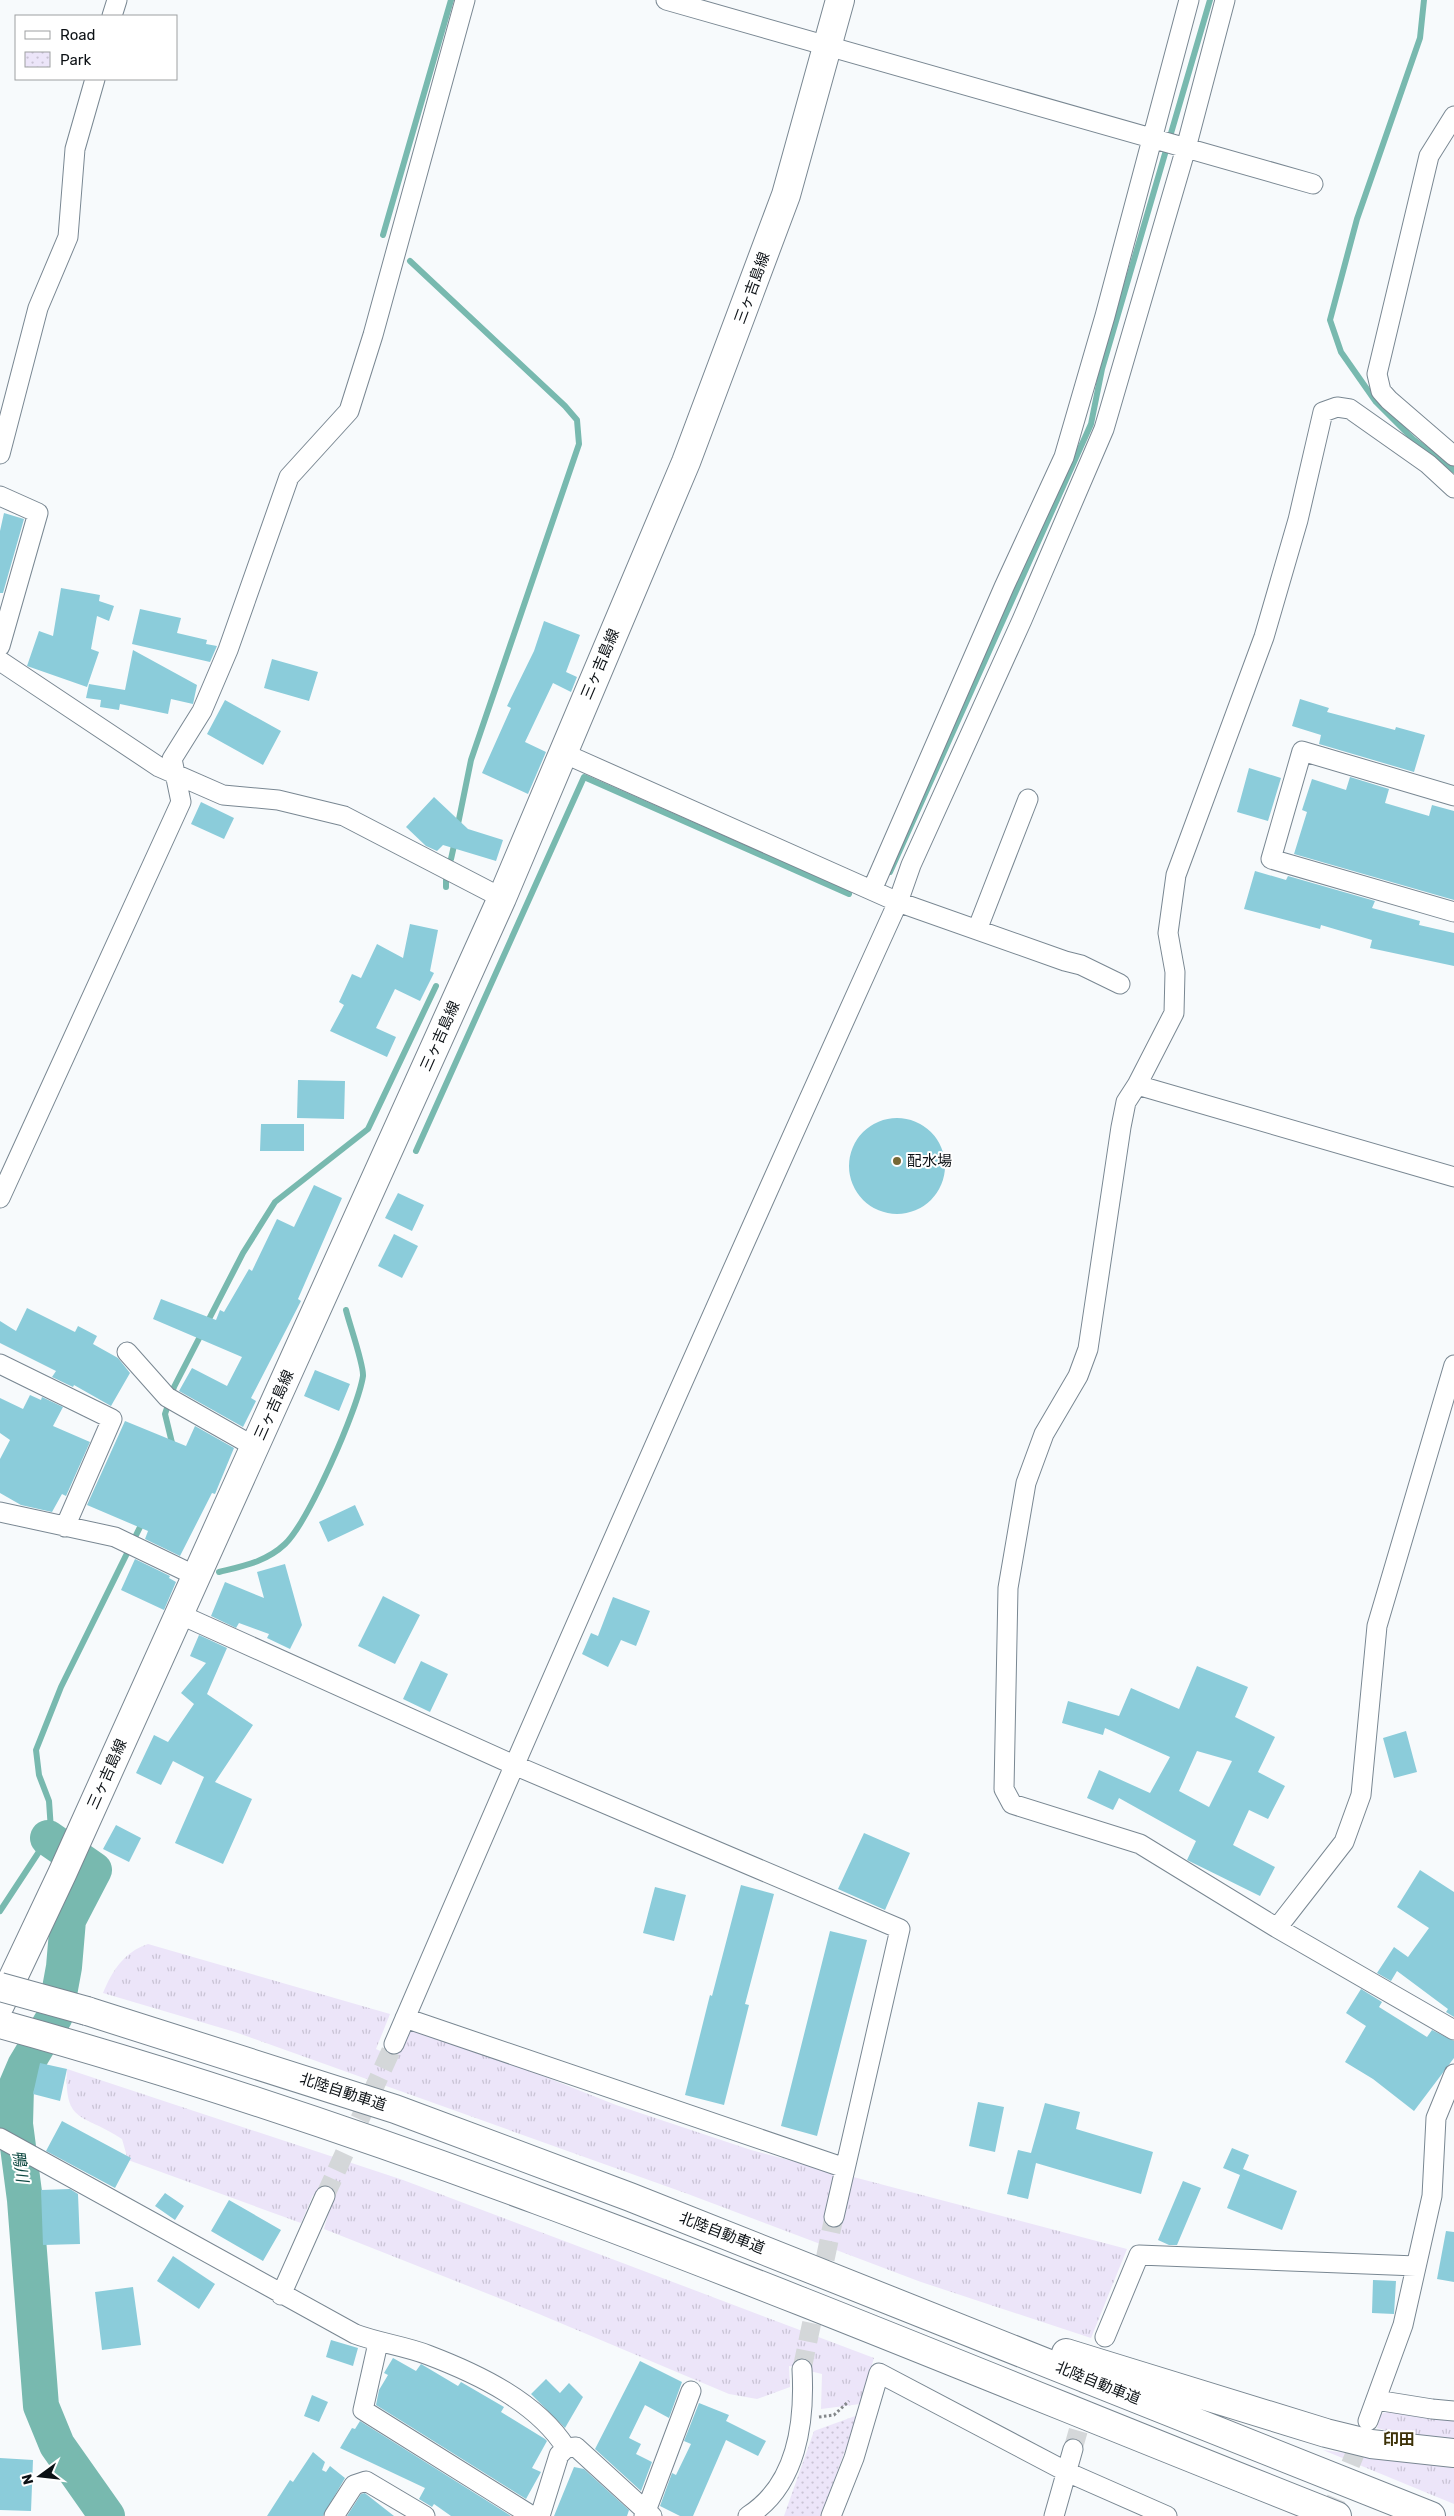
<svg xmlns="http://www.w3.org/2000/svg" width="1454" height="2516" font-family="Rubik,'Noto Sans JP',sans-serif">
<style>
.grass{fill:url(#grass-tufts)}
.park{fill:url(#park-dots)}
.lines{fill:none;stroke-linecap:round;stroke-linejoin:round}
.stream{stroke:#78b9af;stroke-width:6}
.river{stroke:#78b9af;stroke-width:36}
.building{fill:#8bccda;fill-rule:evenodd}
.street-tunnel{stroke:#d4d7d9;stroke-width:19;stroke-dasharray:19 9;stroke-linecap:butt}
.street-casing{stroke:#798792;stroke-width:21}
.secondary-casing{stroke:#798792;stroke-width:30}
.highway-casing{stroke:#798792;stroke-width:30}
.path{stroke:#83878a;stroke-width:3;stroke-dasharray:2.5 2.5;stroke-linecap:butt}
.street{stroke:#fff;stroke-width:19}
.secondary{stroke:#fff;stroke-width:28}
.highway{stroke:#fff;stroke-width:28}
.highway-bridge-casing{stroke:#798792;stroke-width:30;stroke-linecap:butt}
.highway-bridge{stroke:#fff;stroke-width:28}
.poi-dot{fill:#766835;stroke:#fff;stroke-width:2}
.labels{text-anchor:middle;stroke-width:4;stroke-linejoin:round;paint-order:stroke}
.street-label{font-size:15px;fill:#0c1115;stroke:#fff}
.poi-label{font-size:15px;fill:#0c1115;stroke:#fff;text-anchor:start}
.water-label{font-size:16px;font-style:italic;fill:#0d4841;stroke:#fff}
.neighbourhood-label{font-size:16px;font-weight:bold;fill:#3d3207;stroke:#fff}
</style>
<defs>
<pattern id="grass-tufts" width="24" height="20" patternUnits="userSpaceOnUse" patternTransform="scale(1.25)"><rect width="24" height="20" fill="#ece5f9"/><path d="M3 7l-1-3M5 7V3M7 7l1-3M15 17l-1-3M17 17v-4M19 17l1-3" fill="none" stroke="#c9c3d5"/></pattern>
<pattern id="park-dots" width="8" height="8" patternUnits="userSpaceOnUse" patternTransform="scale(1.25)"><rect width="8" height="8" fill="#ece5f9"/><path d="M2 2h.1M6 6h.1" fill="none" stroke="#c9c3d5" stroke-width="1.8" stroke-linecap="round"/></pattern>
</defs>
<rect width="100%" height="100%" fill="#f7fafc"/>
<!-- grass -->
<path class="grass" d="M148,1944L390,2014L376,2049L395,2058L413,2024L616,2105L751,2150L1127,2249L1091,2338L921,2282L688,2194L235,2032L103,1993C112,1971 124,1952 148,1944Z
M67,2069L403,2180L874,2358L860,2404L821,2409L822,2374L789,2366L790,2387L757,2399L729,2394L539,2314L324,2229L331,2204L313,2195L301,2223L128,2160L122,2139C83,2113 64,2125 67,2069Z
M1393,2410L1433,2419H1454V2441L1411,2437L1377,2428L1381,2414Z
M1323,2450L1440,2466H1454V2504Z"/>
<!-- park -->
<path class="park" d="M858,2415L821,2516H784L814,2431Z"/>
<g class="lines">
<!-- stream -->
<path class="stream" d="M1424,0L1420,38L1357,219L1330,320L1341,352L1376,402L1414,440L1454,470
M383,235L451,0
M410,261L565,406L577,420L579,444L471,760L457,829
M451,859L455,841
M890,872L1091,424L1102,369L1210,0
M446,887V878
M416,1151L584,777L849,894
M173,1447L165,1414L174,1387L243,1253L275,1202L368,1129L436,986
M219,1572C243,1566 266,1562 285,1544C308,1522 358,1409 363,1376C364,1365 349,1323 346,1310
M0,1911L48,1838L51,1830L49,1801L39,1775L36,1750L61,1687L143,1521"/>
<!-- river -->
<path class="river" d="M48,1838L94,1870L68,1920L64,1967L55,2016L25,2066L16,2087L15,2124L25,2200L41,2406L57,2445L107,2516"/>
</g>
<!-- building -->
<path class="building" d="M4,513L24,519L3,593H0V531Z
M61,588L100,595L99,601L114,606L109,621L97,616L91,649L99,652L87,687L27,666L39,631L53,636Z
M140,609L181,618L177,633L207,640L206,644L217,646L210,662L132,644Z
M544,621L580,635L566,672L577,677L571,692L553,683L525,742L546,752L528,794L482,773L511,708L507,706L534,651Z
M133,650L197,685L193,704L171,699L168,714L120,704L119,710L100,707L101,700L86,698L89,684L125,690Z
M272,659L318,672L309,701L264,688Z
M1300,699L1329,708L1327,712L1395,730L1396,727L1425,735L1414,772L1319,744L1321,735L1292,726Z
M225,700L281,731L263,765L207,734Z
M1249,768L1281,778L1268,821L1237,812Z
M1350,777L1389,789L1385,803L1429,816L1432,805L1454,811V900L1294,854L1307,812L1302,810L1312,779L1346,790Z
M434,797L468,829L503,840L496,861L443,845L437,851L426,846L406,827Z
M201,802L234,818L224,839L191,824Z
M1255,871L1286,880L1288,876L1375,901L1372,908L1420,921L1419,925L1454,933V966L1370,948L1372,940L1321,925L1320,929L1244,909Z
M410,924L438,930L430,971L434,973L420,1001L395,989L376,1028L396,1037L387,1057L330,1031L344,1005L339,1002L352,974L361,978L377,944L403,958Z
M298,1080L345,1081L344,1119L297,1118Z
M849 1166a48 48 0 1 1 96 0a48 48 0 1 1-96 0Z
M261,1124H304V1151H260Z
M314,1185L342,1198L298,1299L301,1301L251,1398L256,1401L243,1427L179,1391L192,1368L227,1386L242,1357L153,1319L161,1299L216,1320L220,1310L224,1312L249,1269L252,1271L277,1219L294,1227Z
M398,1193L424,1205L412,1231L385,1218Z
M394,1234L418,1246L402,1278L378,1266Z
M27,1308L75,1332L78,1326L97,1336L93,1344L118,1358L130,1373L111,1406L74,1385L73,1387L52,1377L56,1371L0,1343V1321L16,1331Z
M315,1370L350,1384L339,1411L304,1396Z
M30,1395L41,1400L42,1397L63,1407L53,1426L90,1442L66,1496L62,1494L52,1512L21,1505L0,1493V1459L10,1440L0,1433V1398L23,1409Z
M125,1421L186,1446L195,1426L234,1448L215,1494L212,1493L180,1556L145,1539L148,1531L87,1505Z
M355,1505L364,1525L328,1542L319,1522Z
M135,1559L170,1576L169,1578L176,1582L164,1610L121,1590Z
M285,1564L302,1625L290,1649L267,1638L269,1634L239,1623L236,1628L211,1616L225,1582L264,1598L257,1572Z
M383,1596L420,1615L395,1664L358,1646Z
M613,1597L650,1611L636,1646L621,1640L608,1667L582,1654L591,1633L598,1636Z
M199,1635L227,1648L207,1694L253,1725L215,1782L252,1799L223,1864L175,1843L204,1777L173,1761L161,1785L136,1773L154,1735L168,1742L194,1704L181,1693L206,1663L190,1656Z
M421,1661L448,1674L430,1712L403,1699Z
M1197,1666L1248,1687L1235,1717L1275,1737L1258,1772L1285,1786L1268,1819L1249,1810L1233,1845L1275,1867L1260,1896L1187,1860L1196,1841L1119,1798L1113,1810L1087,1798L1099,1770L1150,1793L1170,1757L1105,1728L1103,1735L1062,1723L1068,1701L1119,1716L1131,1688L1179,1709ZM1197,1751L1232,1761L1209,1807L1179,1791Z
M1406,1731L1417,1772L1394,1778L1383,1738Z
M116,1825L141,1838L129,1862L103,1849Z
M864,1833L910,1853L885,1910L838,1889Z
M1420,1870L1454,1892V2017L1446,2012L1448,2009L1397,1971L1391,1981L1377,1973L1394,1947L1408,1957L1429,1928L1397,1907Z
M741,1885L774,1894L745,2004L749,2005L724,2105L685,2095L710,1995L712,1996Z
M655,1887L686,1895L674,1941L643,1933Z
M830,1931L867,1940L817,2136L781,2126Z
M1361,1989L1382,2002L1379,2007L1427,2037L1432,2030L1454,2041V2058L1414,2111L1373,2079L1345,2062L1366,2026L1346,2013Z
M40,2063L67,2069L60,2101L33,2094Z
M978,2102L1004,2107L995,2152L969,2146Z
M1045,2103L1080,2112L1076,2129L1153,2152L1141,2194L1036,2163L1028,2199L1007,2194L1018,2150L1031,2153Z
M62,2121L131,2158L115,2188L46,2151Z
M1232,2148L1249,2155L1243,2169L1297,2191L1282,2230L1227,2208L1240,2175L1223,2168Z
M1183,2181L1201,2188L1177,2245H1169L1158,2240Z
M70,2189L78,2194L80,2244L43,2245L41,2190Z
M165,2193L184,2206L175,2220L155,2206Z
M229,2200L281,2230L263,2261L211,2231Z
M1446,2231L1454,2232V2282L1437,2279Z
M173,2256L215,2284L199,2309L157,2281Z
M1373,2280L1396,2281L1394,2314L1372,2313Z
M133,2287L141,2345L102,2350L95,2292Z
M331,2340L358,2348L353,2366L326,2357Z
M393,2358L416,2371L421,2364L458,2386L461,2382L504,2407L501,2412L545,2439L547,2441L532,2468L541,2472L526,2499L376,2405L379,2390L388,2375L384,2373Z
M640,2361L682,2382L669,2418L645,2405L629,2438L641,2444L636,2454L652,2462L641,2491L595,2449Z
M546,2379L560,2393L569,2383L583,2397L565,2428L531,2394Z
M312,2395L328,2402L319,2422L304,2416Z
M699,2403L729,2415L726,2421L766,2441L758,2456L726,2440L693,2516H680L660,2506L672,2473L676,2475L691,2444L684,2441Z
M360,2421L511,2516H451L434,2504L432,2507L419,2499L425,2488L340,2448L352,2428L355,2429Z
M313,2452L325,2462L322,2470L326,2472L330,2466L345,2478L323,2516H267L290,2480L293,2482Z
M0,2458L33,2460L31,2511L0,2510Z
M574,2467L584,2469L629,2510L627,2516H554Z
M365,2493L366,2494L394,2516H347L361,2494Z"/>
<g class="lines">
<!-- street-tunnel -->
<path class="street-tunnel" d="M325,2196L394,2044
M802,2369L834,2217
M1073,2449L1105,2337
M1329,2516L1364,2432"/>
<defs>
<path id="street" d="M666,0L1313,184
M112,16L117,0
M1454,116L1429,156L1377,374L1381,391L1389,400L1454,456
M0,454L38,308L68,237L75,149L95,79
M0,496L38,513L0,646
M0,661L159,767L223,795L278,800L344,816L502,898
M563,753L898,902L1065,961L1081,965L1120,984
M1454,796L1302,751L1271,859L1454,912
M872,890L1004,587L1064,457L1105,316L1189,0
M977,930L1028,799
M1137,1085L1174,1013L1175,972L1168,933L1176,875L1264,637L1298,520L1323,412L1337,407L1350,409L1428,464L1454,488
M1454,1177L1137,1085L1126,1102L1121,1127L1088,1349L1078,1376L1044,1434L1026,1483L1008,1588L1004,1789L1012,1804L1140,1844L1277,1928L1454,2030
M0,1198L181,802L172,759L202,711L228,650L289,477L349,411L373,335L465,0
M127,1352L167,1397L255,1447
M0,1364L112,1419L65,1527
M0,1512L115,1537L196,1576
M179,1614L514,1765L900,1929L834,2217
M1277,1928L1344,1842L1361,1795L1377,1626L1454,1365
M405,2018L845,2168
M394,2044C558,1662 726,1281 898,902L911,865L1022,620L1104,429L1186,148L1225,0
M0,2138L355,2334C379,2343 405,2346 428,2355C478,2374 537,2402 566,2448
M281,2295L325,2196
M1105,2337L1139,2255L1416,2266
M378,2343L363,2410L532,2516
M1376,2400L1432,2409L1454,2411
M1368,2421L1403,2325L1432,2196L1436,2118L1454,2074
M334,2516L354,2485L366,2481L425,2516
M540,2516L559,2455L566,2448L576,2447L646,2511L644,2516
M652,2516L646,2511L691,2391
M748,2516C797,2485 805,2422 802,2369
M831,2516L854,2458L879,2373L1067,2472L1167,2516
M1054,2516L1073,2449"/>
<path id="secondary" d="M0,2005L62,1874L502,898L686,462L786,195L840,0"/>
<path id="highway" d="M87,2011L395,2109L630,2197L1431,2516
M0,2024C458,2150 896,2342 1337,2516
M1066,2353L1326,2433L1371,2444L1454,2453"/>
</defs>
<!-- street casing -->
<use href="#street" class="street-casing"/>
<!-- secondary casing -->
<use href="#secondary" class="secondary-casing"/>
<!-- highway casing -->
<use href="#highway" class="highway-casing"/>
<!-- path -->
<path class="path" d="M819,2417L834,2415L849,2401"/>
<!-- street -->
<use href="#street" class="street"/>
<!-- secondary -->
<use href="#secondary" class="secondary"/>
<!-- highway -->
<use href="#highway" class="highway"/>
<defs>
<path id="highway-bridge" d="M0,1987L87,2011"/>
</defs>
<!-- highway-bridge casing -->
<use href="#highway-bridge" class="highway-bridge-casing"/>
<!-- highway-bridge -->
<use href="#highway-bridge" class="highway-bridge"/>
</g>
<!-- markers -->
<circle class="poi-dot" cx="897" cy="1161" r="5"/>
<g class="labels">
<!-- street labels -->
<g class="street-label">
<text transform="translate(752 288) rotate(-70)" y="5">三ヶ吉島線</text>
<text transform="translate(600 664) rotate(-67)" y="5">三ヶ吉島線</text>
<text transform="translate(440 1036) rotate(-66)" y="5">三ヶ吉島線</text>
<text transform="translate(274 1405) rotate(-66)" y="5">三ヶ吉島線</text>
<text transform="translate(107 1774) rotate(-66)" y="5">三ヶ吉島線</text>
<text transform="translate(343 2092) rotate(18)" y="5">北陸自動車道</text>
<text transform="translate(722 2233) rotate(21)" y="5">北陸自動車道</text>
<text transform="translate(1098 2383) rotate(22)" y="5">北陸自動車道</text>
</g>
<!-- poi labels -->
<g class="poi-label">
<text x="907" y="1166">配水場</text>
</g>
<!-- water labels -->
<g class="water-label">
<text transform="translate(21 2166) rotate(82)" y="6">鴨川</text>
</g>
<!-- neighbourhood labels -->
<g class="neighbourhood-label">
<text x="1399" y="2445">印田</text>
</g>
</g>
<!-- legend -->
<rect x="15" y="15" width="162" height="65" fill="#ffffff" stroke="#9ea0a1"/>
<rect x="25" y="31" width="25" height="8" fill="#ffffff" stroke="#9ea0a1"/>
<text x="60" y="40" font-size="15" fill="#0c1115">Road</text>
<rect x="25" y="52" width="25" height="15" fill="url(#park-dots)" stroke="#9ea0a1"/>
<text x="60" y="65" font-size="15" fill="#0c1115">Park</text>
<!-- north arrow -->
<g transform="translate(40 2476) rotate(255)" stroke="#ffffff" stroke-width="4" paint-order="stroke">
<path d="M0-4L9 19L0 12L-9 19Z" fill="#0c1115"/>
<text y="-8" font-size="14" font-weight="bold" text-anchor="middle" fill="#0c1115">N</text>
</g>
</svg>
